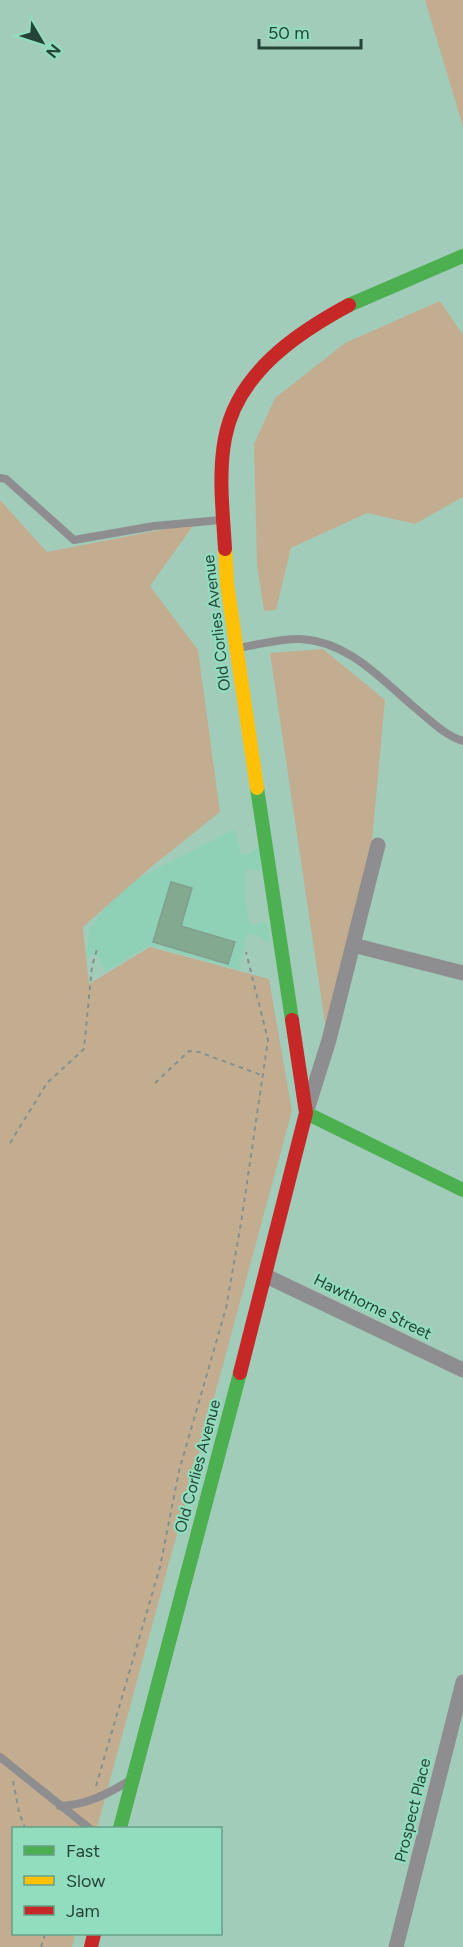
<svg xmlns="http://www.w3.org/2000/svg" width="463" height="1947" font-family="Figtree,sans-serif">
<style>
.built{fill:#8fd1b6}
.green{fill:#c3ad91}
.building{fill:#83aa91;stroke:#829e8d;stroke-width:1.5}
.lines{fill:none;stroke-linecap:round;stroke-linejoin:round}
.path{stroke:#86908c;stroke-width:2;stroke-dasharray:4.5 4.5;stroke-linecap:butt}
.lane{stroke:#8e8d8f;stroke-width:8}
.street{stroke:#8e8d8f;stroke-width:15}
.fast{stroke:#4caf50;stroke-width:14}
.slow{stroke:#ffc107;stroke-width:14}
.jam{stroke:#c62828;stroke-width:14}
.labels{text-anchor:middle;stroke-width:4.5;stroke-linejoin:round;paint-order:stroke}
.street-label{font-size:16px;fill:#254438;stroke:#91ddbd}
</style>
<rect width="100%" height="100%" fill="#a2ccba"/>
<!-- built -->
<path class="built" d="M235,829L241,854L251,853L259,846L261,871L253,869L245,871V894L249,922L252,925L267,922L270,944L256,935L247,934L239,970L150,945L106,971L97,955L87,956L89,930L121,887Z"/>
<!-- green -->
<path class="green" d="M425,0H463V127Z
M440,301L463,335V497L415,524L367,513L291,548L276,610L264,611L257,565L254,444L275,398L345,343Z
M0,500L47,552L195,523L150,586L198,650L220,812L151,867L83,927L89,984L150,947L269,979L292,1111L97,1828H14V1934H75L72,1947H0Z
M323,649L385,700L370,863L326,1030L270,653Z"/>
<!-- building -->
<path class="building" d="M171,882L192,888L181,926L235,942L228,964L153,942Z"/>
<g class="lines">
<!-- path -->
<path class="path" d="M155,1083L189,1051L199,1052L264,1076
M10,1143L47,1083L84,1049L92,966L98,946
M13,1781L19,1812L25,1828
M96,1786L160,1567L179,1471L226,1308L241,1223L268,1040L246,952
M41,1947L45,1934"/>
<!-- lane -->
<path class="lane" d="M0,478L6,479L74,540L154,526L221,520
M237,648C258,645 281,638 301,639C349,642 380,678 414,707C429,719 444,735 463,741
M0,1757L89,1828
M60,1806C85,1805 106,1795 127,1782"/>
<!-- street -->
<path class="street" d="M353,945L463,973
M307,1110L329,1040L378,845
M266,1276L463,1370
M396,1947L463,1682"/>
<!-- fast -->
<path class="fast" d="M349,305L463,256
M257,788L292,1020
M306,1113L463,1190
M120,1828L240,1373"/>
<!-- slow -->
<path class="slow" d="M225,549L227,584L257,788"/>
<!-- jam -->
<path class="jam" d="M225,549C223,512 218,475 225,438C237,374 295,334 349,305
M240,1373L306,1113L292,1020
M91,1947L94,1934"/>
</g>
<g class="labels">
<!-- street labels -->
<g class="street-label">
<text transform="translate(216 623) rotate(-97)" y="6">Old Corlies Avenue</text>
<text transform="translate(373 1306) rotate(26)" y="6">Hawthorne Street</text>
<text transform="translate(197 1466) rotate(-75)" y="6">Old Corlies Avenue</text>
<text transform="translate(412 1810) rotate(-76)" y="6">Prospect Place</text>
</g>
</g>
<!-- legend -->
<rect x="12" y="1827" width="210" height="108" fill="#91ddbd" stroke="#66a088" stroke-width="1.5"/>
<rect x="24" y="1846" width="30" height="9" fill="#4caf50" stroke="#66a088" stroke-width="1.5"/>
<text x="66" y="1857" font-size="18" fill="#254438">Fast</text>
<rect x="24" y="1876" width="30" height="9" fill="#ffc107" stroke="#66a088" stroke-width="1.5"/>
<text x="66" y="1887" font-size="18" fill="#254438">Slow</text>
<rect x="24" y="1906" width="30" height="9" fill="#c62828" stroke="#66a088" stroke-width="1.5"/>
<text x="66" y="1917" font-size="18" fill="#254438">Jam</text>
<!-- north arrow -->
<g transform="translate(42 42) rotate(129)" stroke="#91ddbd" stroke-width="4.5" paint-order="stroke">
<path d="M0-4.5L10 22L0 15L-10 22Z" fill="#254438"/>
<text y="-9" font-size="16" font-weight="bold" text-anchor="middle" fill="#254438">N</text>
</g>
<!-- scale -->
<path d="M259 39v9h102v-9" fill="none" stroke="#254438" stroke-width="3"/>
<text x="268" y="39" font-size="18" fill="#254438" stroke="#91ddbd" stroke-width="4.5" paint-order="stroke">50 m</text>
</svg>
